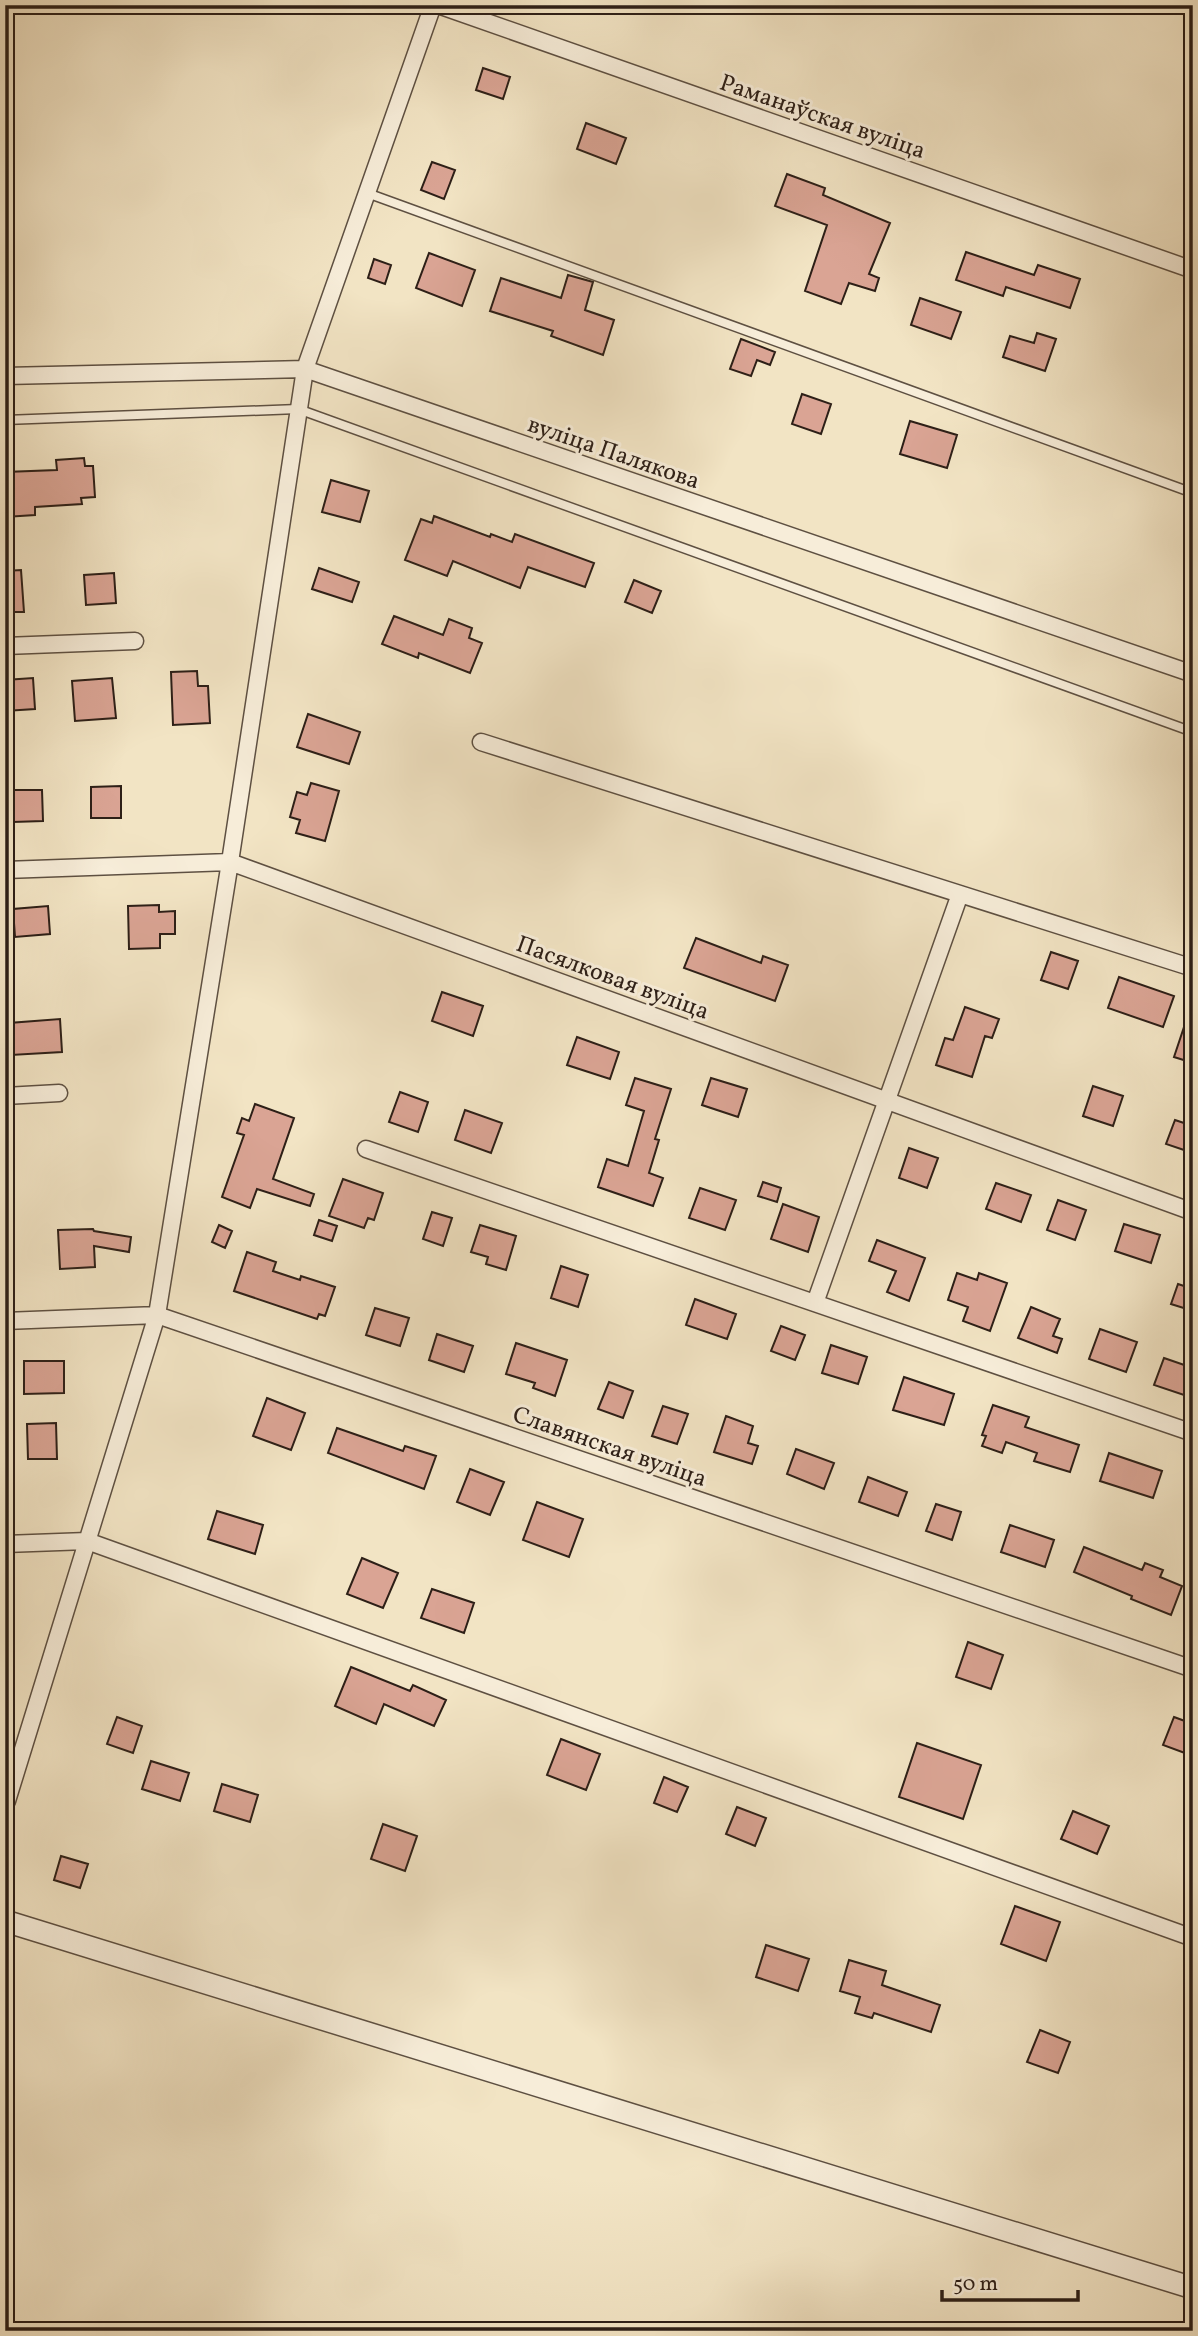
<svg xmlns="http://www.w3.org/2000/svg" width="1198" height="2336" font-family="Vollkorn,serif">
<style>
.building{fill:#daa494;stroke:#2d1f17;stroke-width:2}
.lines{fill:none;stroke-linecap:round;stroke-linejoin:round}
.service-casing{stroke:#5e5042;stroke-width:11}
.minor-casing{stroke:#5e5042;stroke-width:19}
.tertiary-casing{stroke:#5e5042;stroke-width:24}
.service{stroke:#f7edd9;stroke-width:8}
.minor{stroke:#f7edd9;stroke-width:16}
.tertiary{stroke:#f7edd9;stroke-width:21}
.labels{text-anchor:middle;stroke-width:6;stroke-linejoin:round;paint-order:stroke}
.street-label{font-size:24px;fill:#2d1f17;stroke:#f7edd9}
</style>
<rect width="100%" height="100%" fill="#f2e4c4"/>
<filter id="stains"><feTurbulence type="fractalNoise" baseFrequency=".00286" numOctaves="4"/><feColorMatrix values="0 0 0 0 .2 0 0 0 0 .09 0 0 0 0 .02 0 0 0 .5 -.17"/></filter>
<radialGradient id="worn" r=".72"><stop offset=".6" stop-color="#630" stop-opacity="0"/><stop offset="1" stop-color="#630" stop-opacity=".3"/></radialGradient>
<!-- building -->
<path class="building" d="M483,68L510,77L503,99L476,90Z
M586,123L626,138L616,164L577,149Z
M432,162L455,170L444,199L421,190Z
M787,174L825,188L823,195L890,223L869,274L879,278L875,291L849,283L841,304L805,291L827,225L775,206Z
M966,252L1034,275L1038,265L1080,279L1070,308L1006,287L1003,296L956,280Z
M429,253L475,270L462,306L416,288Z
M374,259L391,265L385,284L368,278Z
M568,275L593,282L585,310L614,320L603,355L551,336L553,331L490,311L501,278L561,298Z
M920,298L961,312L951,339L911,325Z
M1037,333L1056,339L1045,371L1003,357L1010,336L1034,343Z
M741,339L775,352L770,365L757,360L751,376L730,369Z
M802,394L831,404L821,434L792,424Z
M910,421L957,435L947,468L900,454Z
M84,458L85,466H93L95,497L81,498L82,504L35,507V515L5,517V472L57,470L56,460Z
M331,480L369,491L360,522L322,512Z
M434,516L490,537L491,534L512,542L515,534L594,563L585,587L528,567L520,588L453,561L447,576L405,560L421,519L432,523Z
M319,568L359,582L352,602L312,589Z
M21,570L24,612H5V571Z
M114,573L116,603L86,605L84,575Z
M634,580L661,591L652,613L625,602Z
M394,616L443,635L449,619L472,628L469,638L482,643L470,673L419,653L418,658L382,644Z
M197,671L198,686H208L210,723L173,725L171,672Z
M33,678L35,709L5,711V680Z
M112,678L116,718L75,721L72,681Z
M308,714L360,732L349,764L297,747Z
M311,783L339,791L325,841L296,833L300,820L290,817L297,792L307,795Z
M121,786V818H91V787Z
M12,790H42L43,821L13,822Z
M159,905V912L175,911V934H160V948L129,949L128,906Z
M48,906L50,934L15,937L13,909Z
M696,938L761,963L763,956L788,965L775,1001L684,968Z
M1051,952L1078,961L1068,989L1041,980Z
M1119,977L1174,996L1163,1027L1108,1008Z
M442,992L483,1006L473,1036L432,1021Z
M965,1007L999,1019L992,1038L985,1036L972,1077L936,1065L945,1038L953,1040Z
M1190,1009L1193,1010V1063L1174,1057Z
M60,1019L62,1052L11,1055L9,1023Z
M577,1037L619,1052L610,1079L567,1065Z
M635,1078L671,1089L655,1139L659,1140L649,1173L663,1178L653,1206L598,1187L607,1159L628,1166L644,1111L626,1105Z
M711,1078L747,1089L738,1117L702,1105Z
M1093,1086L1123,1096L1113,1126L1083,1116Z
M400,1092L428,1102L418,1132L389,1122Z
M255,1104L294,1118L273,1179L314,1194L310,1206L257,1189L250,1208L222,1197L244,1135L237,1133L242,1118L249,1121Z
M465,1110L502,1123L491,1153L455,1140Z
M1175,1120L1193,1126V1153L1166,1144Z
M909,1148L938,1158L927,1188L899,1178Z
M343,1179L383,1193L374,1220L368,1218L364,1228L329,1216Z
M763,1182L781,1188L777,1202L758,1196Z
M996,1183L1031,1195L1021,1222L986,1209Z
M700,1188L736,1200L725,1230L689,1218Z
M1058,1200L1086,1210L1075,1240L1047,1230Z
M783,1204L819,1217L808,1252L771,1239Z
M432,1212L452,1218L443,1246L423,1239Z
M319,1220L337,1226L332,1241L314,1235Z
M1124,1224L1160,1235L1151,1263L1115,1251Z
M219,1225L232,1231L225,1248L212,1242Z
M480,1225L516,1236L506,1270L486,1264L488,1257L471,1252Z
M93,1229L94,1231L131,1237L129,1252L94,1246L95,1267L60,1269L58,1230Z
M877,1240L925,1258L909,1301L887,1292L896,1271L869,1261Z
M247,1252L276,1262L273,1271L300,1280L301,1276L335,1287L325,1316L319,1314L317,1319L234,1291Z
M561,1266L588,1275L578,1307L551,1298Z
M957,1273L977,1280L979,1273L1007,1283L990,1331L963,1321L968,1307L948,1300Z
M1178,1284L1193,1289V1311L1171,1304Z
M695,1299L736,1314L727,1339L686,1325Z
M1031,1307L1060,1319L1053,1336L1062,1339L1057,1353L1018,1338Z
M375,1308L409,1318L400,1346L366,1335Z
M781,1326L805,1335L795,1360L771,1351Z
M1100,1329L1137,1342L1126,1372L1089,1359Z
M437,1334L473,1346L464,1372L429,1360Z
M516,1343L567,1360L555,1396L533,1388L535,1383L506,1374Z
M831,1345L867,1357L858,1384L822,1373Z
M1164,1358L1193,1368V1389L1190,1397L1154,1385Z
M24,1361H64V1393L24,1394Z
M904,1377L954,1394L944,1425L893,1410Z
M609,1382L633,1391L623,1418L598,1409Z
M267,1398L305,1413L291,1450L253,1436Z
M993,1405L1029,1417L1025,1427L1079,1445L1070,1472L1034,1461L1037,1453L1006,1442L1002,1453L982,1446L986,1436L982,1435Z
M663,1406L688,1414L677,1444L652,1436Z
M726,1416L753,1426L748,1443L758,1446L752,1464L714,1452Z
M56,1423L57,1459H28L27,1424Z
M337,1428L403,1451L405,1446L436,1456L424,1489L328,1453Z
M796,1449L834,1463L824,1489L787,1474Z
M1109,1453L1162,1471L1153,1498L1100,1481Z
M470,1469L504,1482L490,1515L457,1502Z
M868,1477L907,1492L898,1516L859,1502Z
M537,1502L583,1519L569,1557L523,1540Z
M936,1504L961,1512L952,1540L926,1531Z
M217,1511L263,1525L255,1554L208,1539Z
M1010,1525L1054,1540L1045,1567L1001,1552Z
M1084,1547L1142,1570L1145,1563L1163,1570L1160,1577L1182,1586L1171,1615L1131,1599L1132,1596L1074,1572Z
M362,1558L398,1573L383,1608L347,1594Z
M432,1589L474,1603L464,1633L421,1618Z
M968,1642L1003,1655L991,1689L956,1677Z
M351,1667L410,1691L413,1685L446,1700L434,1726L384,1704L376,1724L335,1706Z
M117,1717L142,1726L133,1753L107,1744Z
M1174,1717L1193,1724V1756L1163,1745Z
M561,1739L600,1754L586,1790L547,1775Z
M917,1743L981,1765L963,1819L899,1797Z
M151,1761L189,1773L180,1801L142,1789Z
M664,1777L688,1787L677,1812L654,1803Z
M222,1784L258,1795L250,1822L214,1811Z
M737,1807L766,1818L755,1846L726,1834Z
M1073,1811L1109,1826L1097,1854L1061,1839Z
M383,1824L417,1836L405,1871L371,1859Z
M61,1856L88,1864L80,1888L54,1880Z
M1015,1906L1060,1922L1046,1961L1001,1944Z
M766,1945L809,1959L798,1991L756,1977Z
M849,1960L886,1971L882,1985L940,2005L931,2032L874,2013L872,2018L855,2013L860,1997L840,1991Z
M1040,2030L1070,2042L1058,2073L1027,2062Z"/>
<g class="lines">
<defs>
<path id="service" d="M367,193L1193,493
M5,420L298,409L1193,732"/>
<path id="minor" d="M438,5L1193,270
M5,376L305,369L1193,674
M5,646L135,641
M481,742L1193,968
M5,870L230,862L1193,1212
M5,1096L59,1093
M366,1149L1193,1433
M815,1303L960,894
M5,1321L157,1315L1193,1669
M5,1544L87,1541L1193,1938
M5,1800L7,1801L157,1315L230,862L305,369L433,5"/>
<path id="tertiary" d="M5,1921L1193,2288"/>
</defs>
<!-- service casing -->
<use href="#service" class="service-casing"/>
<!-- minor casing -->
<use href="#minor" class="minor-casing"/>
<!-- tertiary casing -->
<use href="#tertiary" class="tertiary-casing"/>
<!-- service -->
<use href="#service" class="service"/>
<!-- minor -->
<use href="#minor" class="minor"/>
<!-- tertiary -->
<use href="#tertiary" class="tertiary"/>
</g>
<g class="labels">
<!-- street labels -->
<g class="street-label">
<text transform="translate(823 116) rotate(19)" y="8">Раманаўская вуліца</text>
<text transform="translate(614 452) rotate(19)" y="8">вуліца Палякова</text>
<text transform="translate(613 977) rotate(20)" y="8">Пасялковая вуліца</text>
<text transform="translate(610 1446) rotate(19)" y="8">Славянская вуліца</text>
</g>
</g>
<!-- margin -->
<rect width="1198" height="2336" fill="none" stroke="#f2e4c4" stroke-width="28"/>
<rect x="7" y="7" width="1184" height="2322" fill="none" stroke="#2d1f17" stroke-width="3.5"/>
<rect x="14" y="14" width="1170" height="2308" fill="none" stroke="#2d1f17" stroke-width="2"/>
<!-- scale -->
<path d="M942 2290v10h136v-10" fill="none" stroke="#2d1f17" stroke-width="3.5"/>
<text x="953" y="2290" font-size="21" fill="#2d1f17" stroke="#f7edd9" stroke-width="5" paint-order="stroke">50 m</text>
<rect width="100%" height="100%" filter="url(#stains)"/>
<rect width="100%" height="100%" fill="url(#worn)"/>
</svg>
